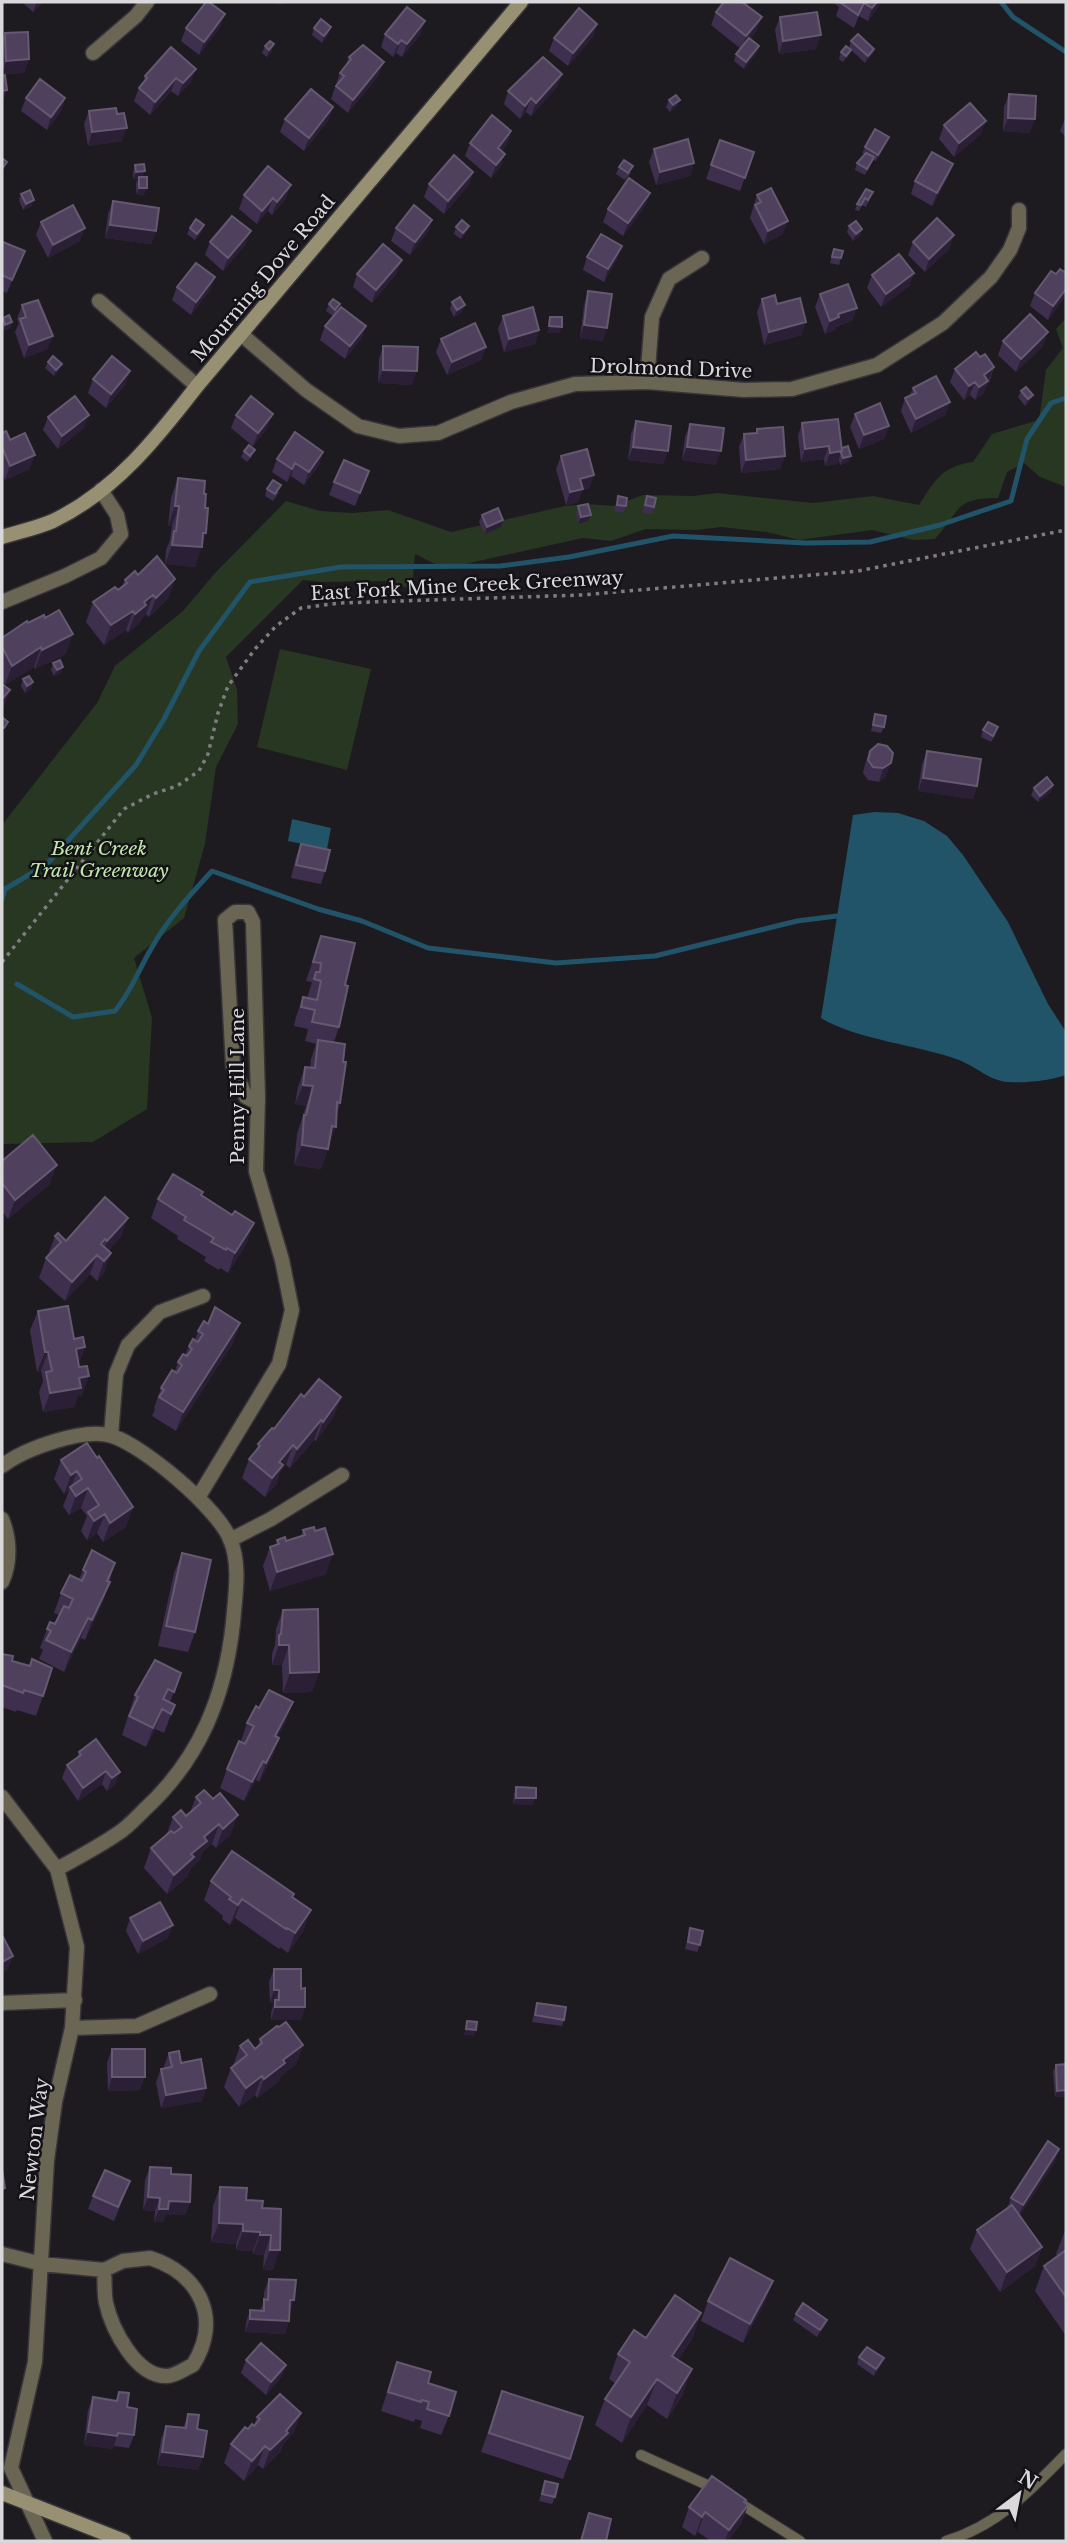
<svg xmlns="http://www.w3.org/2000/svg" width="1068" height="2543" font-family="'Libre Baskerville',serif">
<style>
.green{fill:#283721}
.water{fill:#215468}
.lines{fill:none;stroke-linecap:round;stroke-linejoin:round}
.stream{stroke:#215468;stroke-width:5}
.lane-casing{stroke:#373539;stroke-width:12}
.street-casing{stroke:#373539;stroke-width:17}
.secondary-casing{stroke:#373539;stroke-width:17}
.path{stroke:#7f7d81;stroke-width:3.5;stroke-dasharray:3.5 5;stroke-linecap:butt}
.lane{stroke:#6b6654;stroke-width:10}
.street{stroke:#6b6654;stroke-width:14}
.secondary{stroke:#989073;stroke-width:14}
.wall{fill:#3f2f4e}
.shaded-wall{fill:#2a1f35}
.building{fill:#4f415d;stroke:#655971;stroke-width:2}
.labels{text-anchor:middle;stroke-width:5;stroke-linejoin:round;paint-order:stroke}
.street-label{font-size:19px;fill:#d9d8db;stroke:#141216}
.park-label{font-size:19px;font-style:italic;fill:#bee7a9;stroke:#141216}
</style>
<rect width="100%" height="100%" fill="#1d1b1f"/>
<!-- green -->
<path class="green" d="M1066,318V487L1040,477L1024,463L1007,472L998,498C954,498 961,510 935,539L913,540L872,530L799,540L767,532L721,527L696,530L646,529L611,541L583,538L465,564L439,566L415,554L412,590L389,581L321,582L303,580L226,657L237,690L238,724L216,767L205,844L184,918L134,958L152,1018L147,1109L93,1142L2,1144V825L97,703L115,666L183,611L215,573L286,501L320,511L352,513L388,510L451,532L565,506L586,504L614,506L643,495L693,496L717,493L813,503L873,496L919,505C935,480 942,466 973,462L992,434L1039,420L1046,370L1063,348L1056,329Z
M280,649L371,669L347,770L257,747Z"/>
<!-- water -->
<path class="water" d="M875,812L898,813L924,821L947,836L963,855L1008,922L1048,1004L1066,1032V1075C1048,1081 1027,1083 1008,1082C990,1081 975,1066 959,1060C919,1045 857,1040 821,1018L853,815Z
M292,819L331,828L327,849L288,841Z"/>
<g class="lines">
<!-- stream -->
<path class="stream" d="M1001,2L1013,17L1066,52
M2,899L5,889L47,864L136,765L164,719L199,651L250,582L341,567L500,566L569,557L673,536L805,543L870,542L940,525L1011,501L1027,439L1051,403L1066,398
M17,984L73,1017L115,1011C132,990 138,971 151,949C167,920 189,896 212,871L318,909L362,921L428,948L556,963L655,956L797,921L837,916L842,918"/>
<defs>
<path id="lane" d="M641,2455L716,2489
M738,2502L800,2541
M946,2541C997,2526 1030,2491 1066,2454"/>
<path id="street" d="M93,53L136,16L147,2
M99,301L197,386
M242,335L306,390L358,426L399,436L438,433L511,402L575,384L647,382L744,390L792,389L877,365L943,323L991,277L1010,250L1019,228V210
M647,382L652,317L669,279L702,258
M2,602L65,576L101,558L121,534L117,515L101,490
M111,1435L116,1374L128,1345L160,1312L203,1296
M2,1466C24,1449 84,1427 112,1436C144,1446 217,1508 230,1539C241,1565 235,1596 233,1623C225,1696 200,1759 144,1810C136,1818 127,1828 117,1834C98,1847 77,1858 57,1869
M199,1496L279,1364L292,1310L282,1260L256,1171L258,1097L253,922L248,912H235L225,920L233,1066L246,1097L258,1103
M2,1519C10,1539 11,1562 2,1582
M230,1540L271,1519L342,1475
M2,1797L57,1869L77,1947L72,2028L55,2102L47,2160L35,2362L11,2468L45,2541
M2,2003L75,2000
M72,2028L137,2026L210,1994
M2,2254L42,2264L104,2270
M150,2258C200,2274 222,2319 193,2365C186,2368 175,2376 167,2376C136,2377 112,2329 106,2303C104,2293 105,2281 104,2270L123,2261Z"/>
<path id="secondary" d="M2,537C18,532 37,528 53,521C115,491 156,439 197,386L521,2
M2,2493L124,2541"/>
</defs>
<!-- lane casing -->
<use href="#lane" class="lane-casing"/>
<!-- street casing -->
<use href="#street" class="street-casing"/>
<!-- secondary casing -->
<use href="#secondary" class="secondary-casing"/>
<!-- path -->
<path class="path" d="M2,962L124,809L153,794L177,786L199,771L208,754L218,713L228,686L255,649L276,626L301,608L340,603L582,595L858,571L1066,530"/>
<!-- lane -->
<use href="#lane" class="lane"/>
<!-- street -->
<use href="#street" class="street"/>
<!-- secondary -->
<use href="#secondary" class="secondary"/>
</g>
<!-- wall -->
<path class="wall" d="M22,2H43L33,12Z
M834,2H880L879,6L868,21L859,16L854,28L836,16L839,7L834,3Z
M716,12L757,30L750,39L757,53L744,69L734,61L736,54L741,49L711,25Z
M225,14L220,27L199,55L181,41L186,28Z
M780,17L816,49L779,54L775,30Z
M425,21L420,35L402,57L396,53L393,57L381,47L385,34Z
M597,24L593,37L568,66L549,51L554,38Z
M314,28L329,34L322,43L312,35Z
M5,33L29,59L24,73L2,74V40Z
M851,41L874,49L872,55L865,63L849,48Z
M265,46L272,51L267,57L262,53Z
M171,47L191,82L178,96L171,91L150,115L134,101L139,88L143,84L145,76Z
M841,52L848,57L843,62L839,59Z
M349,57L379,75L348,113L331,99L340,73L345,67Z
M562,74L557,87L531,116L526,112L520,119L504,104L508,91Z
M1009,94L1030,133L1003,131L1004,107Z
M26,98H65L61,111L47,130L21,111Z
M669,100H680L677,106L670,112L666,107Z
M333,107L328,121L304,151L280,132L285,119Z
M89,111L122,141L88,146L84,124Z
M1066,116V137L1060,131Z
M944,125L981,134L954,157L939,139Z
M511,131L507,144L502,151L505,154L500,167L491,178L465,156L470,143Z
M720,140L754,152L740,191L706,179Z
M886,144L876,161L873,160L865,175L855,170L857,163L864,154L862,153L865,147Z
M654,149L694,163L690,176L656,185L649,162Z
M953,164L948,177L932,206L911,194L915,181Z
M135,165L143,177L144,195L136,194V183L138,179H133V172Z
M619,167L631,173L625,180L616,174Z
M473,172L469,185L444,214L424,197L429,184Z
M866,189L870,199L866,207L862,205L859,211L855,210L857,204Z
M650,193L645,206L623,236L603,222L608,209Z
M21,194L32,206L23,210L19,200Z
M244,195L286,199L272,215L268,211L257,224L239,209Z
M757,195L783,234L764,244L750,218Z
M113,201L156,231L151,244L105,238L108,214Z
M432,220L427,233L410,255L391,241L396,228Z
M41,222L80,241L48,258L36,235Z
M469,226L466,233L461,239L454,234L456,227Z
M849,226L862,229L860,236L853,241L847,232Z
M190,228L202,232L195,240L187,234Z
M210,242L246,244L223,271L205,255Z
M913,242L950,248L925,272L908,255Z
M2,244L25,251L7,293L2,291Z
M622,246L617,259L604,282L583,270L587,257Z
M834,249L841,258L839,265L830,263Z
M397,273L372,303L353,287L357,274Z
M914,273L909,286L881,307L867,288L872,275Z
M1066,273V295L1048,320L1030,306L1035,293Z
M215,277L210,290L191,315L172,300L177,287Z
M588,291L603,341L580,338L584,305Z
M820,294L857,308L852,321L836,327L835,330L825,334L815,307Z
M762,299L777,304L802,335L764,345L757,312Z
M452,302L462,312L454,317L450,309Z
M329,304L338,311L366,326L361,339L345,359L320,340L325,326L333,316L326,311Z
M22,305L48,349L24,358L15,332L19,323L17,319Z
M503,316L539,330L535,344L504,352L498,329Z
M3,318L12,322L10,328L3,331L2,329Z
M441,339L486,347L481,360L447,375L436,352Z
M1003,341L1043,346L1016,372L998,355Z
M383,346L412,385L378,383L379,359Z
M980,357L994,367L990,380L988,382L983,394L975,400L970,395L964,400L950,382L955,369Z
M48,362L59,370L54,376L45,368Z
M93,379L126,384L106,408L88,393Z
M913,388L950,402L945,415L911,433L901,411L905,398L909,396Z
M1021,391L1033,395L1030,401L1025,406L1018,397Z
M855,414L889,426L884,439L859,449L850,427Z
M236,415L268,427L253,446L231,428Z
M48,417L84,428L58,449L43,430Z
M636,421L668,451L663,464L628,460L631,434Z
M802,423L842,448L851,456L848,462L840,465L839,460L837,464L825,466L824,459L801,462L798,436Z
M690,424L716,465L682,460L685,437Z
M757,429L785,456L780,469L741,473L739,447L744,434L756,433Z
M2,433L10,440L30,469L5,480L2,472Z
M244,451L252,456L247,462L241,457Z
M323,452L319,465L304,485L291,476L287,482L272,472L277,459Z
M561,456L590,488L582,490L578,502L566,505L556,469Z
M369,471L355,506L329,495L334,482Z
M178,478L204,494L206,533L195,567L165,564L166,550L170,540L172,526H168L171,498Z
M267,489L279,492L273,501L265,496Z
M618,496L626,506L623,513L614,511Z
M647,496L654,507L652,514L642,512Z
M578,506L591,515L588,521L578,524L576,513Z
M482,515L503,520L501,527L485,534L479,522Z
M138,575L175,579L168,598L149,617L146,614L142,618L139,624L128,633L126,630L104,645L86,622L93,602L118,590L122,586L125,580Z
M28,623L66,654L35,669L34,667L5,685L2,679V638Z
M53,663L61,673L54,676L51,670Z
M23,679L33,682L31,689L25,693L21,686Z
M875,714L884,727L881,733L871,731Z
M983,730L996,734L991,742L981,737Z
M878,744L886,777L879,782L868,780L863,773L865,764L870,751Z
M927,751L977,786L973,799L918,791L922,764Z
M1053,785L1051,792L1038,802L1031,795L1034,788Z
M301,844L325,871L321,884L291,878L296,857Z
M321,936L345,985L339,1027L334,1042L343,1062L340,1103L329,1146L321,1169L294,1165L297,1134L306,1106L295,1104L298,1087L305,1067L310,1068L311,1059L316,1044L305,1041L308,1029L294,1026L296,1017L303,997L307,998L312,982L306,981Z
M2,1161L50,1184L8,1219L2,1211Z
M203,1192L201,1196L247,1243L228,1273L220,1268L219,1270L204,1261L206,1257L177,1239L178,1236L151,1218L158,1199Z
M55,1236L66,1241L121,1237L108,1251L104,1273L97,1281L90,1274L65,1301L39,1278L46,1258L48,1256V1255Z
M38,1311L85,1347L78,1365L82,1396H78L74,1407L43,1412L39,1392L43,1381L41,1371L37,1372L30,1330Z
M240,1323L233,1343L176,1431L152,1416L155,1409L154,1408L161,1388L175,1371L178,1362L185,1355L189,1346L195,1340L198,1331L208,1324Z
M304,1397H341L334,1416L316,1441L314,1440L290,1468L286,1465L280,1472L276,1485L265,1497L242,1478L249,1459L256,1451L258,1444Z
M97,1458L133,1507L126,1527L103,1542L97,1533L87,1540L81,1531L87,1516L81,1508L69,1515L63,1506L69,1491L64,1494L54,1479L61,1460Z
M303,1530L326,1574L270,1591L263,1566L270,1547L276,1545L277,1540L286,1541L301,1536Z
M182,1553L195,1632L188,1652L158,1646L174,1573Z
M115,1563L103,1602L85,1640L81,1638L64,1672L39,1659L43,1650L40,1648L47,1629L55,1624L60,1615L54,1613L61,1593L79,1579L83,1570Z
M283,1610L319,1672L312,1692L283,1693L282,1665H272V1654L275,1645L276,1629Z
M2,1654L12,1661L43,1696L36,1716L17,1710L16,1712L2,1707Z
M181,1673L170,1702L175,1705L164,1733L155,1729L146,1747L122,1735L135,1695Z
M286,1722L277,1737L279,1738L272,1757L259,1782L256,1780L244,1801L220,1788L227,1769L241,1741L247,1723Z
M96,1739L115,1785L107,1791L102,1784L78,1801L62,1778L67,1765L76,1759L79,1752Z
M516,1787L533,1805L513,1804L514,1794Z
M196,1797L231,1834L216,1848L212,1844L203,1851L200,1860L190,1869L187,1877L167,1894L144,1868L151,1848L166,1836L173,1817L186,1816L190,1812Z
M211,1881L294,1894L293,1897L304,1930L288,1953L280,1947L279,1949L235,1918L230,1925L222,1919L223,1916L204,1900Z
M130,1918L168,1938L138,1954L126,1931Z
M690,1928L700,1945L697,1952L685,1949Z
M274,1969L301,1989L305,2007L301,2020H271V2013L274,2003H270L269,1982Z
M537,2003L564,2020L562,2026L532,2022Z
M260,2039L303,2045L296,2064L281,2076L278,2082L257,2098L255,2095L239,2107L224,2087L231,2068L233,2066L240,2046L255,2049L257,2047Z
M112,2049L140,2090L108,2091L107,2063Z
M169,2053L181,2063L206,2088L202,2101L161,2108L156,2082L161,2069L165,2068L164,2066Z
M1056,2065L1066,2090L1065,2097H1055L1053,2071Z
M1055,2162L1020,2215L1042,2247L1035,2266L1000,2292L970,2249L977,2230L1007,2208L1011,2198Z
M150,2167L171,2174L190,2202L185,2215H166L163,2222H154L155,2211L143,2210L145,2180Z
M220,2187L262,2208L281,2209L273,2270L263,2269L264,2255L253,2254V2251L236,2250V2244L211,2242L213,2206Z
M125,2194L114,2221L88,2209L93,2196Z
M1066,2228V2336L1035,2291L1044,2266L1057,2256L1056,2254Z
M269,2279L289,2321L285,2334L245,2332L246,2323L250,2310H260L264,2302V2292Z
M766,2300L743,2343L701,2321L708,2301Z
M701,2313L692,2339L678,2360L683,2395L667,2419L647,2405L622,2443L595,2425L605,2399L615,2383L609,2379L618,2354L646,2338Z
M796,2314L825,2326L817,2337L793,2320Z
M859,2357L884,2358L881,2365L874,2376L857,2364Z
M246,2360L286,2365L281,2378L266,2395L241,2373Z
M397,2362L428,2383L449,2416L441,2435L420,2428L422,2421L415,2419L414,2422L381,2411Z
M502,2391L570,2459L563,2479L481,2452Z
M119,2392L134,2435L129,2448L114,2446L113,2449L84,2445L88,2410L93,2397L116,2401Z
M301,2413L294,2432L283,2445L280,2452L263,2469L258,2465L244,2481L224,2463L231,2444L254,2425L257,2417Z
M188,2414L203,2457L198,2470L157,2465L161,2439L166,2426L183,2428Z
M545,2481L555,2497L552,2504L539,2501Z
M745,2502L748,2505L741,2524L728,2541H711L698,2532L695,2536L682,2527L689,2507Z
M589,2513L606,2541H580Z"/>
<!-- shaded-wall -->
<path class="shaded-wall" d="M37,2H43L33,12Z
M278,2H284V4L277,5Z
M877,2H880L879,6L868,21L872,8Z
M225,14L220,27L199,55L204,42Z
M762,17L757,30L742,49L746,36Z
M425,21L420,35L402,57L407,44Z
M597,24L593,37L568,66L573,53Z
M331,27L329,34L322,43L324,36Z
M821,35L816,49L779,54L783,41Z
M401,40L396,53L393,57L398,44Z
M274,44L272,51L267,57L269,50Z
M759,46L757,53L744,69L746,62Z
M874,49L872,55L865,63L868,56Z
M851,50L848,57L843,62L846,56Z
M29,59L24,73L2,74L6,61Z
M384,62L379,75L348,113L353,100Z
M196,69L191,82L178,96L183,83Z
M562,74L557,87L531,116L536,103Z
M176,78L171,91L150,115L155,102Z
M7,90L5,97H2V91Z
M65,98L61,111L47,130L51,117Z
M531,98L526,112L520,119L525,106Z
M680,100L677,106L670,112L673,105Z
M333,107L328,121L304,151L309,138Z
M1008,118L1035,119L1030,133L1003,131Z
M986,121L981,134L954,157L959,143Z
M127,128L122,141L88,146L92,132Z
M511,131L507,144L493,161L498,148Z
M889,137L886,144L876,161L878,155Z
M505,154L500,167L491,178L496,165Z
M694,163L690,176L656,185L660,172Z
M953,164L948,177L932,206L937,193Z
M145,171L142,178L133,179L136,172Z
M473,172L469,185L444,214L448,201Z
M291,185L286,199L272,215L277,202Z
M139,188H147L144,195L136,194Z
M650,193L645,206L623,236L628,223Z
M273,198L268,211L257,224L262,211Z
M34,200L32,206L23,210L26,204Z
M432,220L427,233L410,255L415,242Z
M788,221L783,234L764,244L768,231Z
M110,225L156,231L151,244L105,238Z
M204,225L202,232L195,240L197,234Z
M469,226L466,233L461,239L463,233Z
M85,228L80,241L48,258L53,245Z
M862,229L860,236L853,241L856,234Z
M251,231L246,244L223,271L228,258Z
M954,235L950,248L925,272L929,259Z
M622,246L617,259L604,282L608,269Z
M25,251L20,265L7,293L12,280Z
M402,260L397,273L372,303L376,290Z
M914,273L909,286L881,307L886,294Z
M215,277L210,290L191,315L196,302Z
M1066,289V295L1048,320L1053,306Z
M465,305L462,312L454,317L457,310Z
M857,308L852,321L836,327L835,330L825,334L830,321L838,314Z
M12,322L10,328L3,331L5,325Z
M806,322L802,335L764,345L769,332Z
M584,325L607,328L603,341L580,338Z
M366,326L361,339L345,359L350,346Z
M549,326L562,327L559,333H547Z
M539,330L535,344L504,352L509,339Z
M1048,332L1043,346L1016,372L1021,359Z
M53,336L48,349L24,358L29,345Z
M486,347L481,360L447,375L452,362Z
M62,364L59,370L54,376L56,370Z
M994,367L983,394L975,400L984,375Z
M383,370L417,371L412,385L378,383Z
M130,371L126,384L106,408L111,394Z
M975,382L970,395L964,400L969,386Z
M1033,395L1030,401L1025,406L1028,399Z
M950,402L945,415L911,433L916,419Z
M273,414L268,427L253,446L258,433Z
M89,415L84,428L58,449L62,436Z
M889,426L884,439L859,449L864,435Z
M829,446L824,459L801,462L805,449Z
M633,447L668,451L663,464L628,460Z
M687,447L721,451L716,465L682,460Z
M842,451L837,464L825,466L830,453Z
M323,452L319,465L304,485L309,472Z
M35,455L30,469L5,480L10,466Z
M785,456L780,469L741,473L746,460Z
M851,456L848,462L840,465L843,458Z
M295,463L291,476L287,482L292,469Z
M594,475L590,488L582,490L578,502L566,505L570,492L580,479Z
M175,506H179L172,526H168Z
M591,515L588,521L578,524L581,517Z
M503,520L501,527L485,534L487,527Z
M203,533H206L195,567L165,564L172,545Z
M175,579L168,598L149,617L156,598Z
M153,595L146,614L142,618L139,624L128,633L135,614L144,602Z
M133,611L126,630L104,645L111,625Z
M73,634L66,654L35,669L42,650Z
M41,647L34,667L5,685L12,666Z
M63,667L61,673L54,676L57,670Z
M33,682L31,689L25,693L27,686Z
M10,690L3,710L2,711V699Z
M891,763L886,777L879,782L883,768Z
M923,778L977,786L973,799L918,791Z
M1053,785L1051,792L1038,802L1040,796Z
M303,1085L313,1086L306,1106L295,1104Z
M332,1126L336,1127L329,1146Z
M302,1145L328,1149L321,1169L294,1165Z
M57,1165L50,1184L8,1219L15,1200Z
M128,1218L121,1237L100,1260L107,1241Z
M254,1223L247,1243L228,1273L235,1253Z
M105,1239L99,1257L97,1255L90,1274L65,1301L72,1282Z
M111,1253L104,1273L97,1281L104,1261Z
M240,1323L233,1343L176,1431L183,1412Z
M85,1347L78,1367L76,1349Z
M45,1352H48L41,1371L37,1372Z
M89,1376L82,1396H78L74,1407L43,1412L50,1393L79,1378Z
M341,1397L334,1416L316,1441L323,1422Z
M321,1420L314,1440L290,1468L297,1449Z
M293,1445L286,1465L280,1472L276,1485L265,1497L279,1462Z
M77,1471L71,1488L70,1487L69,1491L64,1494L71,1475Z
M88,1488L81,1508L69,1515L76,1496Z
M133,1507L126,1527L103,1542L110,1523Z
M105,1514L97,1533L87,1540L94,1521Z
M333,1554L326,1574L270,1591L277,1572Z
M110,1582L103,1602L85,1640L92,1620Z
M88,1618L81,1638L64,1672L71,1652Z
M279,1645H289L282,1665H272Z
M319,1672L312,1692L283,1693L290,1673Z
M293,1702L286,1722L268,1755L275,1736Z
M175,1705L168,1724L164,1733L171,1714Z
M162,1709L155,1729L146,1747L153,1728Z
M279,1738L272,1757L259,1782L266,1763Z
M263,1761L256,1780L244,1801L252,1782Z
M106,1771L102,1784L78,1801L83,1788Z
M120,1772L115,1785L107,1791L112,1778Z
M516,1798H536L533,1805L513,1804Z
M238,1815L231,1834L216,1848L223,1829Z
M219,1824L212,1844L203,1851L200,1860L190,1869L187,1877L167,1894L174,1875L204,1837Z
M242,1899L235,1918L230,1925L238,1905Z
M311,1910L304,1930L288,1953L295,1933Z
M173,1925L168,1938L138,1954L143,1941Z
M13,1956L8,1969L2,1973V1962Z
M274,1990H279L274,2003H270Z
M275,2007H305L301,2020H271Z
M466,2029L476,2030L474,2036L463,2035Z
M303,2045L296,2064L281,2076L278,2082L257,2098L264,2079L283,2060Z
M262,2076L255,2095L239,2107L246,2088Z
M112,2077H145L140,2090L108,2091Z
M206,2088L202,2101L161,2108L166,2095Z
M1066,2090L1065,2097H1055L1057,2091Z
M1059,2149L1055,2162L1018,2218L1023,2205Z
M5,2188L2,2198V2189Z
M148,2197L160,2198L155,2211L143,2210Z
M169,2201L190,2202L185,2215H166L163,2222H154L159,2209Z
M219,2223L243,2224L236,2244L211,2242Z
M243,2231L260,2232L253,2251L236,2250Z
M260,2235H271L264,2255L253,2254Z
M1042,2247L1035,2266L1000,2292L1007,2272Z
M270,2250H280L273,2270L263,2269Z
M773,2281L766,2300L743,2343L750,2324Z
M290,2300H294L290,2313Z
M701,2313L692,2339L663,2382L672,2356Z
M250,2319L289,2321L285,2334L245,2332Z
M827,2320L825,2326L817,2337L820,2330Z
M884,2358L881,2365L874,2376L876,2369Z
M286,2365L281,2378L266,2395L271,2382Z
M692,2369L683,2395L667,2419L677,2393Z
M657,2379L647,2405L622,2443L631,2417Z
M301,2413L294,2432L283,2445L280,2452L263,2469L270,2450Z
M88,2432L117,2436L113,2449L84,2445Z
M265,2446L258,2465L244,2481L252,2461Z
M162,2452L203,2457L198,2470L157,2465Z
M748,2505L741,2524L728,2541H725L729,2530Z
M705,2512L698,2532L695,2536L702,2517Z"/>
<!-- building -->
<path class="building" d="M206,2H209L225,14L204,42L186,28Z
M724,2H742L762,17L746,36L716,12Z
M841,2H877L872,8L864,3L858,15L841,3Z
M407,7L425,21L407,44L401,40L398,44L385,34Z
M579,8L597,24L573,53L554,38Z
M817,12L821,35L783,41L780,17Z
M321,19L331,27L324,36L314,28Z
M28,32L29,59L6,61L5,33Z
M858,34L874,49L868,56L851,41Z
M749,38L759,46L746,62L736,54Z
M270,41L274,44L269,50L265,46Z
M363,45L384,62L353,100L336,86L344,76L340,73L351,59L349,57Z
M846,46L851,50L846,56L841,52Z
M171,47L196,69L183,83L176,78L155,102L139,88L147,78L145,76Z
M543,57L562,74L536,103L531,98L525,106L508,91Z
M5,75L7,90L2,91V76Z
M40,79L65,98L51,117L26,98Z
M311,89L333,107L309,138L285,119Z
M1009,94L1036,96L1035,119L1008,118Z
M676,95L680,100L673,105L669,100Z
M970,103L986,121L959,143L944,125Z
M116,108L117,114L124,113L127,128L92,132L89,111Z
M492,115L511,131L498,148L505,154L496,165L470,143Z
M875,129L889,137L878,155L865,147Z
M688,139L694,163L660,172L654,149Z
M720,140L754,152L745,178L711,165Z
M932,152L953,164L937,193L915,181Z
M866,153L874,157L867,169L857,163Z
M454,155L473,172L448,201L429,184Z
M2,158L7,162L2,169Z
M624,160L633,166L628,173L619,167Z
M144,164L145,171L136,172L135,165Z
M268,166L291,185L277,202L273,198L262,211L244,195Z
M139,177H147V188H139Z
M629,178L650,193L628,223L608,209Z
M771,188L788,221L768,231L755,205L761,202L757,195Z
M866,189L873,192L868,200L865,198L861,205L857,204Z
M30,190L34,200L26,204L21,194Z
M113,201L159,208L156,231L110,225Z
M73,205L85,228L53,245L41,222Z
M414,205L432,220L415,242L396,228Z
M232,216L251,231L228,258L210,242Z
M937,218L954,235L929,259L913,242Z
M196,219L204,225L197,234L190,228Z
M462,220L469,226L463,233L456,227Z
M856,221L862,229L856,234L849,226Z
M601,234L622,246L608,269L587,257Z
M3,242L25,251L12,280L2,275V244Z
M383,244L402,260L376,290L357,274Z
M834,249L843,251L841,258L832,257Z
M899,254L914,273L886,294L872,275Z
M196,263L215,277L196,302L177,287Z
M1060,269L1066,273V289L1053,306L1035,293L1051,271L1056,274Z
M848,284L857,308L838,314L839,317L830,321L820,294Z
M588,291L612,294L607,328L584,325Z
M775,295L777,304L800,298L806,322L769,332L762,299Z
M460,297L465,305L457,310L452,302Z
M333,299L340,304L335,310L329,304Z
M38,300L53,336L29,345L20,319L26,317L22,305Z
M341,307L366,326L350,346L325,326Z
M533,307L539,330L509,339L503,316Z
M1030,314L1048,332L1021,359L1003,341Z
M9,315L12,322L5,325L3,318Z
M550,317H562V327L549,326Z
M475,323L486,347L452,362L441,339Z
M383,346L418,347L417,371L383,370Z
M976,352L980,357L985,354L994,367L984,375L988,381L979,387L975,382L969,386L955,369Z
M53,356L62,364L56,370L48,362Z
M112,356L130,371L111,394L93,379Z
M936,376L950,402L916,419L905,398L916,393L913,388Z
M1026,387L1033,395L1028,399L1021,391Z
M75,396L89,415L62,436L48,417Z
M251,396L273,414L258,433L236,415Z
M880,403L889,426L864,435L855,414Z
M838,419L842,451L830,453L829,446L805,449L802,423Z
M636,421L671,426L668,451L633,447Z
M690,424L724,428L721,451L687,447Z
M783,427L785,456L746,460L744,434L757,433V429Z
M6,431L10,440L25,433L35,455L10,466L2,447V433Z
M295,432L323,452L309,472L295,463L292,469L277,459Z
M249,445L255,450L250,456L244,451Z
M848,446L851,456L843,458L841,453L842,448Z
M587,449L594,475L580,479L583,489L570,492L561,456Z
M344,460L369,471L360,493L334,482Z
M178,478L205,481L204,494H206L205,508H208L206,533H203L202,547L172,545L174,531H176L179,506H175Z
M273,480L281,485L275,494L267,489Z
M618,496L627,498L626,506L617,505Z
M647,496L656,498L654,507L645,505Z
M588,504L591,515L581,517L578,506Z
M498,508L503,520L487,527L482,515Z
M157,556L175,579L156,598L153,595L144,602L146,605L135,614L133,611L111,625L93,602L115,587L118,590L127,583L125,580L135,571L138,575Z
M59,610L73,634L42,650L41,647L12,666L2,647V638L27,621L28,623L44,615L45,618Z
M60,660L63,667L57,670L53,663Z
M29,676L33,682L27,686L23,679Z
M2,684L10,690L2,699Z
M875,714L886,716L884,727L873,725Z
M2,717L8,722L4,728L2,727Z
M988,722L998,727L993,736L983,730Z
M878,744L887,746L893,753L891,763L883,768L873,767L868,760L870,751Z
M927,751L981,759L977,786L923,778Z
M1047,777L1053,785L1040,796L1034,788Z
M301,844L330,850L325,871L296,865Z
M321,936L355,943L345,985L348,986L339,1027L312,1022L315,1010L301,1007L303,997L317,1000L321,981L314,979L316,972H320L321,963L313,962Z
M318,1040L345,1044L343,1062H346L340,1103L337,1102L336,1127L332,1126L328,1149L302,1145L304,1115H306L313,1086L303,1085L305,1067L315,1068Z
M33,1135L57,1165L15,1200L2,1183V1161Z
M173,1174L203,1192L201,1195L232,1215L235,1211L254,1223L235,1253L227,1248L226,1250L211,1242L214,1238L184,1220L186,1217L158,1199Z
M105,1197L128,1218L107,1241L105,1239L101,1244L111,1253L104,1261L97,1255L72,1282L46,1258L61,1242L55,1236L58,1233L66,1241Z
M68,1306L74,1339L83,1337L85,1347L76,1349L79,1367L87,1366L89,1376L79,1378L81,1388L50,1393L46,1372L52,1371L48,1352H45L38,1311Z
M215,1307L240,1323L183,1412L159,1397L164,1390L161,1388L172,1370L177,1373L182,1365L178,1362L183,1354L187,1356L192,1349L189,1346L193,1339L198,1342L203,1334L198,1331L204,1321L208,1324Z
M319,1379L341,1397L323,1422L321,1420L297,1449L293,1445L279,1462L283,1465L272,1478L249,1459L260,1446L258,1444L272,1428L274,1429L301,1394L304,1397Z
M87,1443L97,1458L99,1456L133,1507L110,1523L105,1514L94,1521L88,1512L99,1505L88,1488L76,1496L70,1487L82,1479L77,1471L71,1475L61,1460Z
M314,1527L315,1531L325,1528L333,1554L277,1572L270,1547L279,1544L277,1540L285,1537L286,1541L305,1535L303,1530Z
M92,1550L115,1563L107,1581L110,1582L92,1620L88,1618L71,1652L46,1640L51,1631L47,1629L50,1622L55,1624L64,1606L69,1608L73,1599L61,1593L70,1575L82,1581L86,1572L83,1570Z
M182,1553L211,1560L195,1632L166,1626Z
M318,1609L319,1672L290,1673L289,1645H279V1635L281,1634L283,1610Z
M2,1654L13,1656L12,1661L30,1666L32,1659L52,1668L43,1696L24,1690L23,1693L2,1685Z
M155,1660L181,1673L174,1692L168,1689L163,1699L175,1705L171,1714L162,1709L153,1728L129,1716L138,1697L135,1695Z
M269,1690L293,1702L275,1736L279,1738L266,1763L263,1761L252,1782L227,1769L239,1741L245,1744L254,1726L247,1723L256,1706L259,1708Z
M96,1739L120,1772L112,1778L106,1771L83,1788L67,1765L81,1755L79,1752Z
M516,1787L536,1788V1798H516Z
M204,1790L213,1799L220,1793L238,1815L223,1829L219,1824L204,1837L207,1841L191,1854L194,1857L174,1875L151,1848L171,1831L174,1833L182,1827L173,1817L181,1810L186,1816L201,1803L196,1797Z
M232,1851L294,1894L292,1897L311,1910L295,1933L287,1928L286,1929L242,1899L238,1905L229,1899L231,1897L211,1881Z
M160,1902L173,1925L143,1941L130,1918Z
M690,1928L703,1931L700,1945L688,1942Z
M2,1935L13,1956L2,1962Z
M274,1969H301V1989L305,1988V2007H275V2000H279V1990H274Z
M537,2003L566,2007L564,2020L535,2015Z
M467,2021L477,2022L476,2030L466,2029Z
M286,2022L303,2045L283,2060L285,2063L264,2079L262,2076L246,2088L231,2068L247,2055L240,2046L248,2040L255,2049L262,2043L260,2039L277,2026L279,2027Z
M112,2049H145V2077H112Z
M179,2051L181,2063L201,2059L206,2088L166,2095L161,2069L172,2067L169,2053Z
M1066,2064V2090L1057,2091L1056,2065Z
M1048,2141L1059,2149L1023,2205L1011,2198Z
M150,2167L171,2168V2174L191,2175L190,2202L169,2201L168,2209H159L160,2198L148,2197Z
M2,2169L5,2188L2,2189Z
M105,2170L130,2181L118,2207L93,2196Z
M220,2187L247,2188L246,2200L263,2201L262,2208L281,2209L280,2250H270L271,2235H260V2232L243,2231V2224L219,2223Z
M1012,2205L1042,2247L1007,2272L977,2230Z
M1066,2250V2297L1044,2266Z
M730,2258L773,2281L750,2324L708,2301Z
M269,2279L296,2280L294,2300H290L289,2321L250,2319V2310L264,2311V2299L268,2300Z
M675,2295L701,2313L672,2356L692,2369L677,2393L657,2379L631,2417L605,2399L630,2362L618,2354L634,2330L646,2338Z
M803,2303L827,2320L820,2330L796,2314Z
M261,2343L286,2365L271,2382L246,2360Z
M867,2347L884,2358L876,2369L859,2357Z
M397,2362L431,2372L428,2383L456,2392L449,2416L427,2409L429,2402L422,2400L421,2402L388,2392Z
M502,2391L583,2417L570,2459L489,2433Z
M119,2392L129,2393L127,2407L137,2409L134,2435L118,2433L117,2436L88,2432L93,2397L117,2401Z
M280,2394L301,2413L286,2431L288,2433L270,2450L265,2446L252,2461L231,2444L245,2427L248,2429L252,2424L254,2426L260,2419L257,2417Z
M188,2414L199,2415L197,2429L207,2431L203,2457L162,2452L166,2426L186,2428Z
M712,2476L746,2500L744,2502L748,2505L729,2530L705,2512L702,2517L689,2507Z
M545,2481L558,2484L555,2497L542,2494Z
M589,2513L611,2519L606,2541H581Z"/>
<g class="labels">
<!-- street labels -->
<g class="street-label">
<text transform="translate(263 278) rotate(-50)" y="7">Mourning Dove Road</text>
<text transform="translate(671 368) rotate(2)" y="7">Drolmond Drive</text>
<text transform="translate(467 585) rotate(-3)" y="7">East Fork Mine Creek Greenway</text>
<text transform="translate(237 1086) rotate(-90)" y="7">Penny Hill Lane</text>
<text transform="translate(34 2139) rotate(-83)" y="7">Newton Way</text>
</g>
<!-- park labels -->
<g class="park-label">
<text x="99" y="855">Bent Creek<tspan x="99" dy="22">Trail Greenway</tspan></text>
</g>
</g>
<!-- border -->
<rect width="1068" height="2543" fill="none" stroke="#d9d8db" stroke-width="7"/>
<!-- north arrow -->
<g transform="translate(1019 2494) rotate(32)" stroke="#141216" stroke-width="5" paint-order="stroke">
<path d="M0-5L12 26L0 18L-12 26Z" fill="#d9d8db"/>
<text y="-10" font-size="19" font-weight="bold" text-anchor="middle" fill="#d9d8db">N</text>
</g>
</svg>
